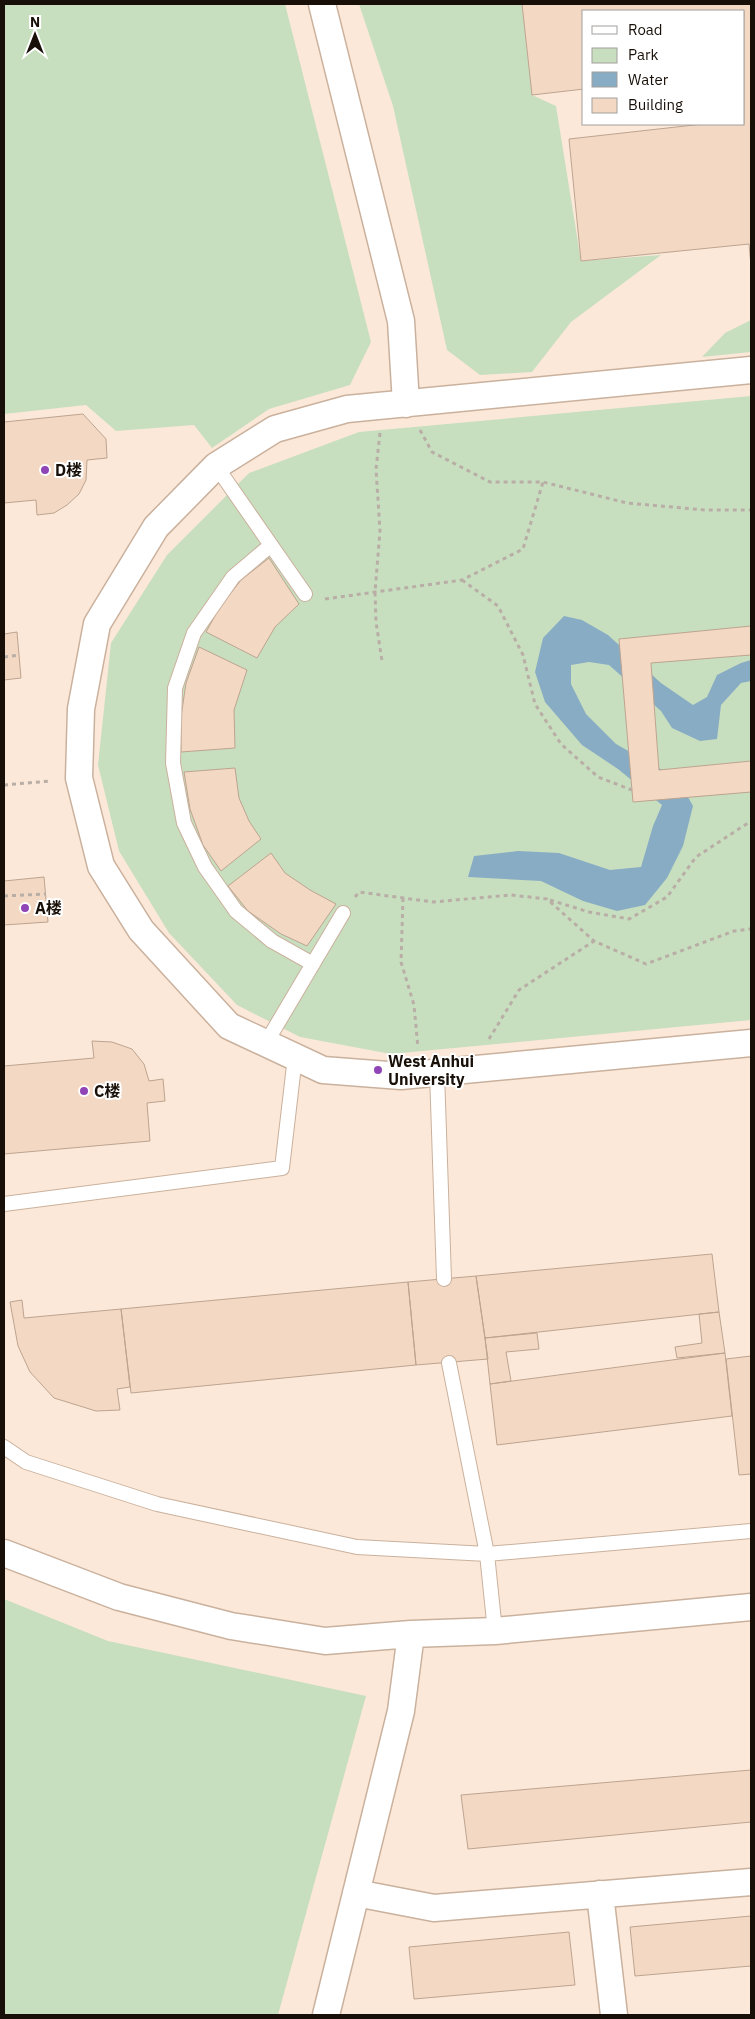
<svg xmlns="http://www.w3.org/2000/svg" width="755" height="2019" font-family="'IBM Plex Sans','Noto Sans SC',sans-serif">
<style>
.built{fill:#fce8d8;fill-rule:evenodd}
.green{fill:#c8dfbf}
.water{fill:#88acc4}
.building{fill:#f3d9c4;stroke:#bda490}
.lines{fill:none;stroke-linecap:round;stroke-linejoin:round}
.lane-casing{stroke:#cab19d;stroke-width:16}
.street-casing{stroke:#cab19d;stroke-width:29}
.path{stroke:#b8aea6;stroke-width:3;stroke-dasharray:4 4;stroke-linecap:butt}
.lane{stroke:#fff;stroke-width:14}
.street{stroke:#fff;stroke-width:26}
.poi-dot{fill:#8f45b6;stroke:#fff;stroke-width:2}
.labels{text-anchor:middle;stroke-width:4;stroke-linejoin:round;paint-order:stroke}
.poi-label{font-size:16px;font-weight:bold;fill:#181008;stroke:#fff;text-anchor:start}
</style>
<rect width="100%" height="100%" fill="#fff4eb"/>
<!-- built -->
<path class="built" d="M4,4H751V2015H4ZM584,11H744V124H584Z"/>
<!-- green -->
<path class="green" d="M4,4H285L371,342L350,385L269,409L212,448L194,425L116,431L86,405L4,414Z
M359,4H522L532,95L556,106L581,261L661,255L571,322L532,372L480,375L447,350L393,106Z
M751,320V352L702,357L725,333Z
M751,396V1020L391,1054L300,1037L237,1005L169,933L119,851L98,765L111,643L167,555L249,473L359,432Z
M4,1599L108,1641L366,1696L278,2015H4Z"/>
<!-- water -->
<path class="water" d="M564,616L582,620L608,635L661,683L693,705L707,697L717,675L741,663L751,660V681L741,683L721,705L717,739L700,741L672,728L661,711L609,665L589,662L571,665V684L586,714L616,744L678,779L693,806L683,846L667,878L645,905L617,911L583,901L541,881L468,877L474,856L518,851L559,853L610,870L641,867L653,826L662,805L618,769L582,745L545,702L535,672L543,638Z"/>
<!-- building -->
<path class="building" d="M522,4H751V266L749,244L581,261L569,139L703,124H744V11H584V89L532,95Z
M83,414L106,439L107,458L87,460L86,480L79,494L67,505L54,513L37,515L36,500L4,503V422Z
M269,558L299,604L275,627L257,658L206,632L220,607L241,580Z
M751,626V655L651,663L659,770L751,761V792L633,802L619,639Z
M17,632L21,678L4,680V634Z
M199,647L247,670L234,710L235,748L181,752V717L186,683Z
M235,768L239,798L249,821L261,839L221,871L203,845L190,809L184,772Z
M271,853L285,873L310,890L336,904L307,946L281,934L248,911L228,886Z
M44,877L48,922L4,925V881Z
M92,1041L112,1042L132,1049L144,1064L149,1081L163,1079L165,1101L147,1103L150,1141L4,1154V1066L94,1058Z
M712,1254L719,1312L485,1338L476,1276Z
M476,1276L488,1359L416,1365L408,1282Z
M408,1282L416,1365L131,1393L121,1309Z
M22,1300L24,1318L121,1309L130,1387L117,1389L120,1410L96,1411L54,1398L30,1372L18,1346L10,1302Z
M719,1312L725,1353L677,1358L675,1347L702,1343L699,1314Z
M537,1333L539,1349L506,1352L511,1381L490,1384L485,1338Z
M725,1353L732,1416L497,1445L490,1384Z
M751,1356V1474L739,1475L726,1359Z
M751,1770V1822L468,1849L461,1795Z
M751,1916V1966L635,1976L630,1927Z
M569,1932L575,1985L414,1999L409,1947Z"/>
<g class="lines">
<defs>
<path id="lane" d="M216,466L305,594
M271,545L233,577L194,633L175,688L173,763L184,823L205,867L236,911L272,941L313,964
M266,1043L343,913
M437,1073L444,1279
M4,1204L282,1168L295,1057
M449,1363L487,1554L495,1631
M4,1447L26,1462L157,1504L357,1547L487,1554L751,1531"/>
<path id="street" d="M322,4L401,321L406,404
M751,370L347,409L275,429L216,466L156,527L97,624L81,709L79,778L101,866L141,930L229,1026L323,1070L401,1076L751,1043
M4,1553L119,1597L231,1626L325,1641L411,1634L495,1631L751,1607
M356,1893L434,1908L751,1882
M600,1894L614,2015
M326,2015L401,1711L411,1634"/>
</defs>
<!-- lane casing -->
<use href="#lane" class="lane-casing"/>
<!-- street casing -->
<use href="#street" class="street-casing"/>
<!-- path -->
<path class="path" d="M420,430L432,452L490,482H543L627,503L705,510H751
M380,433L376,469L380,531L375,592L376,622L382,661
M462,580L498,606L523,655L535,704L561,744L598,777L632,790
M325,599L462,580L523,549L543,482
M4,657L20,655
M4,785L50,781
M4,896L46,894
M355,897L359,892L433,902L511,895L547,899L594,941L646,964L734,931L751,929
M403,898L401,962L414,1005L418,1048
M550,900L589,912L629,919L667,897L696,857L751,821
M489,1039L519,990L594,941"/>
<!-- lane -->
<use href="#lane" class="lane"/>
<!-- street -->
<use href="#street" class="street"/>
</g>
<!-- markers -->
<g class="poi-dot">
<circle cx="45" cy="470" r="5"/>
<circle cx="25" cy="908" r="5"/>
<circle cx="378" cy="1070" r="5"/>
<circle cx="84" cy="1091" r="5"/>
</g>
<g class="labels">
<!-- poi labels -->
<g class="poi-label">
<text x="55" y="476">D楼</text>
<text x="35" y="914">A楼</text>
<text x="388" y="1067">West Anhui<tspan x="388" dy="18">University</tspan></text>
<text x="94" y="1097">C楼</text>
</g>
</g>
<!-- border -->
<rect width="755" height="2019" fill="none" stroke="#181008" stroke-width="10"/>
<!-- legend -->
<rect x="582" y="10" width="162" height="115" fill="#ffffff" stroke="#a39f9c"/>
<rect x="592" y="26" width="25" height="8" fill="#ffffff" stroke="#a39f9c"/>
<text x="628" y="35" font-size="15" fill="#181008">Road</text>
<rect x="592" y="48" width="25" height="15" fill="#c8dfbf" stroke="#a39f9c"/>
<text x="628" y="60" font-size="15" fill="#181008">Park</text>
<rect x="592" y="72" width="25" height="15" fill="#88acc4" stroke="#a39f9c"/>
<text x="628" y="85" font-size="15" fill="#181008">Water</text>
<rect x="592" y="98" width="25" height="15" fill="#f3d9c4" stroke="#a39f9c"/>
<text x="628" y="110" font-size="15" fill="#181008">Building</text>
<!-- north arrow -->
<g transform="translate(35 35)" stroke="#ffffff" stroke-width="4" paint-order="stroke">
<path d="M0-4L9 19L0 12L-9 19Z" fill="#181008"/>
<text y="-8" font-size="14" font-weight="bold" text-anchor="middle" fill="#181008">N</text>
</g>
</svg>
